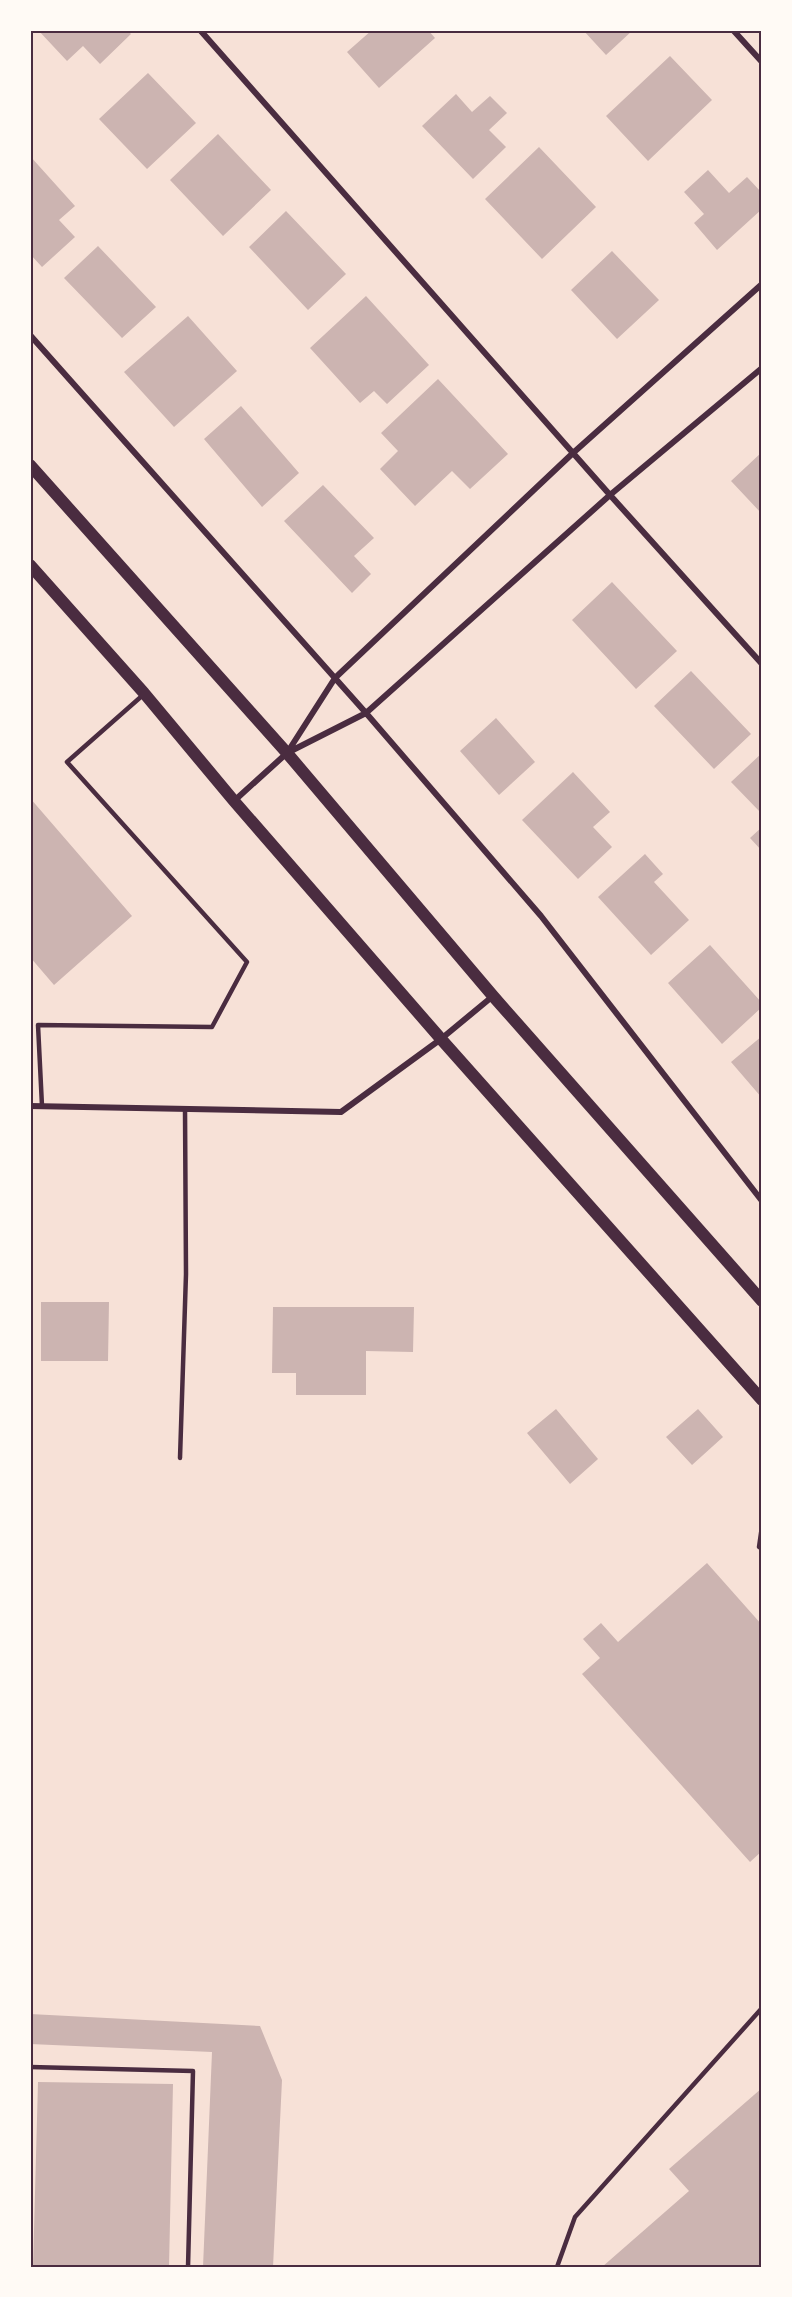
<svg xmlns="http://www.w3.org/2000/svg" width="792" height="2297" font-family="Inter,sans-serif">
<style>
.building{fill:#ccb4b1}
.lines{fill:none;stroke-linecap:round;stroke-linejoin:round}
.service{stroke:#4a2c40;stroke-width:4.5}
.minor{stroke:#4a2c40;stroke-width:6}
.secondary{stroke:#4a2c40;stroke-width:12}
.neatline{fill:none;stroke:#4a2c40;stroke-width:2}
</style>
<rect width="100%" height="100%" fill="#f7e1d7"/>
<!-- building -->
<path class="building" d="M38,30H127L131,34L100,64L83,46L67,61Z
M372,30H428L435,38L379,88L347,52Z
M583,30H633L606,55Z
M670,56L712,100L648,161L606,116Z
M148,73L196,123L147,169L99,119Z
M456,94L472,112L490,96L507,113L489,130L506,147L473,179L422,126Z
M218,134L271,190L223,236L170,180Z
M539,147L596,207L542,259L485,199Z
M30,156L75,206L59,220L75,237L42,267L30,254Z
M708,170L729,193L747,177L762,193V209L717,250L694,223L704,214L684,192Z
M286,211L346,274L308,310L249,247Z
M98,246L156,307L122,338L64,278Z
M612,251L659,300L617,339L571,290Z
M366,296L429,365L387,404L374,391L360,403L310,348Z
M188,316L237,371L174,427L124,372Z
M438,379L508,454L470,489L452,471L415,506L380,469L398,451L381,433Z
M241,406L299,473L262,507L204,439Z
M762,452V514L731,481Z
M323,485L374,538L354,556L371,574L352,593L284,521Z
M612,582L677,651L636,689L572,620Z
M691,671L751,734L714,769L654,706Z
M496,718L535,762L499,795L460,751Z
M762,753V814L731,782Z
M573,772L610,812L593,827L612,847L578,879L522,820Z
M30,798L132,916L54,985L30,957Z
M762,827V851L750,838Z
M645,854L663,874L654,882L689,920L651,955L598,897Z
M710,945L762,1003V1007L722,1044L668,983Z
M762,1036V1098L731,1062Z
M41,1302H109L108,1361H41Z
M273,1307H414L413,1352L366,1351V1395H296V1373H272Z
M556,1409L598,1459L570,1484L527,1433Z
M698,1409L723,1437L692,1465L666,1437Z
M707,1563L762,1625V1851L750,1862L582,1674L600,1658L583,1639L601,1623L618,1642Z
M30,2014L260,2026L282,2080L273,2267H203L212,2052L30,2044Z
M38,2082L173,2084L169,2267H33Z
M762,2088V2267H602L689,2191L669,2169Z"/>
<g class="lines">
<!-- service -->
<path class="service" d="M42,1106L38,1025L212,1027L247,962L67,762L143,695
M180,1458L186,1274L185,1109
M762,1526L759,1547L762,1549
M30,2067L193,2071L188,2267
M557,2267L575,2217L762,2008"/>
<!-- minor -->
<path class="minor" d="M200,30L610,495L762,664
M733,30L762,62
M30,335L366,713L541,916L762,1201
M287,753L366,713L610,495L762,368
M234,801L287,753L335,678L573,453L762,284
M30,1106L341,1112L441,1039L493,996"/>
<!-- secondary -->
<path class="secondary" d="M30,465L287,753L493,996L762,1301
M30,565L144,693L234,801L441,1039L762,1400"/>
</g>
<!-- border -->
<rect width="792" height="2297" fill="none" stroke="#fffaf5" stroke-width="63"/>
<rect x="32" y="32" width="728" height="2234" class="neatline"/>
</svg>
